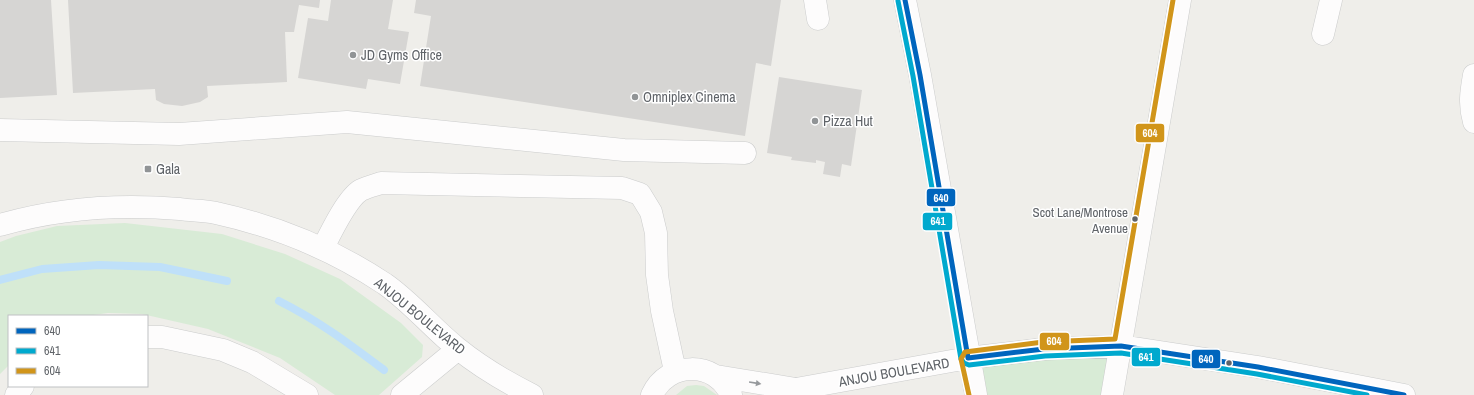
<svg xmlns="http://www.w3.org/2000/svg" width="1474" height="395" font-family="'Archivo Narrow',sans-serif">
<style>
.green{fill:#d8ebd6}
.lines{fill:none;stroke-linecap:round;stroke-linejoin:round}
.stream{stroke:#bfe0f9;stroke-width:8}
.building{fill:#d6d5d3}
.minor-casing{stroke:#cbcccc;stroke-width:23}
.minor{stroke:#fdfcfc;stroke-width:22}
.bus-1-casing{stroke:#fff;stroke-width:8}
.bus-2-casing{stroke:#fff;stroke-width:8}
.bus-3-casing{stroke:#fff;stroke-width:8}
.bus-1{stroke:#0065bd;stroke-width:5}
.bus-2{stroke:#00a9ce;stroke-width:5}
.bus-3{stroke:#d1951a;stroke-width:5}
.oneway{fill:#96999c}
.poi-dot{fill:#919496;stroke:#fff;stroke-width:1.5}
.bus-dot{fill:#5f6368;stroke:#fff;stroke-width:1.5}
.labels{text-anchor:middle;stroke-width:3;stroke-linejoin:round;paint-order:stroke}
.bus-label{font-size:13px;fill:#5f6368;stroke:#fff;text-anchor:end}
.poi-label{font-size:14px;fill:#5f6368;stroke:#fff;text-anchor:start}
.street-label{font-size:14px;fill:#5f6368;stroke:#fff}
.line-badge{stroke:#fff;stroke-width:1.5}
.badge-label{font-size:11px;text-anchor:middle;font-weight:bold;fill:#fff}
</style>
<rect width="100%" height="100%" fill="#efeeea"/>
<!-- green -->
<path class="green" d="M125,223L222,234L285,254L340,279L401,323L423,345L422,357L379,395H335L280,358L208,329L142,314L108,313L86,316H9V365L0,374V242L16,236L57,226Z
M1121,346L1115,395H976L968,358Z
M696,385L704,386L717,395H676L687,386Z"/>
<g class="lines">
<!-- stream -->
<path class="stream" d="M0,280L42,269L99,265L160,267L227,281
M279,301C319,321 348,343 384,370"/>
</g>
<!-- building -->
<path class="building" d="M0,0H51L57,95L0,98Z
M68,0H320L319,8L299,5L294,32H285L287,82L207,86L208,97L200,102L182,106L164,104L156,100L155,89L73,93Z
M331,0H393L388,29L409,32L400,84L368,79L366,89L298,78L308,18L328,21Z
M416,0H781L771,66L756,63L745,136L420,86L431,16L414,13Z
M779,77L862,90L851,166L842,164L840,177L823,174L825,162L816,160V163L791,160L792,157L767,153Z"/>
<g class="lines">
<defs>
<path id="minor" d="M815,0L818,19
M905,0L920,75L976,395
M1323,34L1331,0
M1474,75C1471,92 1469,105 1474,122
M0,130L179,134L347,122L624,150L745,153
M0,225C58,208 120,204 180,209C191,211 204,210 216,213C275,226 334,250 385,284C412,303 432,328 457,348C478,365 508,383 532,395
M323,248C330,234 347,198 361,190C367,187 375,185 381,183L622,188L640,194L651,212L656,233L657,275L662,311L675,371
M147,337H162L223,350L252,362L307,395
M716,376L796,389
M16,395L23,386
M402,395L458,349
M652,395C667,361 716,360 731,395
M785,395L796,389L968,358L1044,349L1121,346L1258,367L1404,395
M1112,395L1180,0"/>
</defs>
<!-- minor casing -->
<use href="#minor" class="minor-casing"/>
<!-- minor -->
<use href="#minor" class="minor"/>
<defs>
<path id="bus-1" d="M905,0L920,75L968,358L1044,349L1121,346L1258,367L1404,395"/>
<path id="bus-2" d="M898,1L913,76L961,359L964,363L969,365L1045,356L1121,353L1257,374L1367,395"/>
<path id="bus-3" d="M969,395L961,359L965,352L1043,342L1115,339L1173,0"/>
</defs>
<!-- bus-1 casing -->
<use href="#bus-1" class="bus-1-casing"/>
<!-- bus-2 casing -->
<use href="#bus-2" class="bus-2-casing"/>
<!-- bus-3 casing -->
<use href="#bus-3" class="bus-3-casing"/>
<!-- bus-1 -->
<use href="#bus-1" class="bus-1"/>
<!-- bus-2 -->
<use href="#bus-2" class="bus-2"/>
<!-- bus-3 -->
<use href="#bus-3" class="bus-3"/>
</g>
<!-- one-way arrows -->
<defs><path id="oneway-solid" d="M-6-.8H1V-3.2L6.5 0L1 3.2V.8H-6Z"/></defs>
<use class="oneway" href="#oneway-solid" transform="translate(755 383) rotate(9)"/>
<!-- markers -->
<g class="poi-dot">
<circle cx="353" cy="55" r="4"/>
<circle cx="635" cy="97" r="4"/>
<circle cx="815" cy="121" r="4"/>
<rect x="144" y="165" width="8" height="8" rx="2"/>
</g>
<g class="bus-dot">
<circle cx="1135" cy="219" r="3.5"/>
<circle cx="1229" cy="363" r="3.5"/>
</g>
<g class="labels">
<!-- bus labels -->
<g class="bus-label">
<text x="1128" y="217">Scot Lane/Montrose<tspan x="1128" dy="16">Avenue</tspan></text>
</g>
<!-- poi labels -->
<g class="poi-label">
<text x="361" y="60">JD Gyms Office</text>
<text x="643" y="102">Omniplex Cinema</text>
<text x="823" y="126">Pizza Hut</text>
<text x="156" y="174">Gala</text>
</g>
<!-- street labels -->
<g class="street-label">
<text transform="translate(420 316) rotate(39)" y="5">ANJOU BOULEVARD</text>
<text transform="translate(894 372) rotate(-10)" y="5">ANJOU BOULEVARD</text>
</g>
</g>
<g class="line-badge">
<rect x="1135" y="123" width="30" height="20" rx="4" fill="#d1951a"/>
<rect x="926" y="188" width="30" height="19" rx="4" fill="#0065bd"/>
<rect x="922" y="212" width="31" height="19" rx="4" fill="#00a9ce"/>
<rect x="1039" y="332" width="31" height="19" rx="4" fill="#d1951a"/>
<rect x="1131" y="347" width="30" height="20" rx="4" fill="#00a9ce"/>
<rect x="1191" y="349" width="30" height="20" rx="4" fill="#0065bd"/>
</g>
<g class="badge-label">
<text x="1150" y="137">604</text>
<text x="941" y="202">640</text>
<text x="938" y="225">641</text>
<text x="1054" y="345">604</text>
<text x="1146" y="361">641</text>
<text x="1206" y="363">640</text>
</g>
<!-- legend -->
<rect x="8" y="315" width="140" height="72" fill="#ffffff" stroke="#bfc1c3"/>
<rect x="16" y="328" width="20" height="6" fill="#0065bd" stroke="#bfc1c3"/>
<text x="44" y="335" font-size="12" fill="#5f6368">640</text>
<rect x="16" y="348" width="20" height="6" fill="#00a9ce" stroke="#bfc1c3"/>
<text x="44" y="355" font-size="12" fill="#5f6368">641</text>
<rect x="16" y="368" width="20" height="6" fill="#d1951a" stroke="#bfc1c3"/>
<text x="44" y="375" font-size="12" fill="#5f6368">604</text>
</svg>
